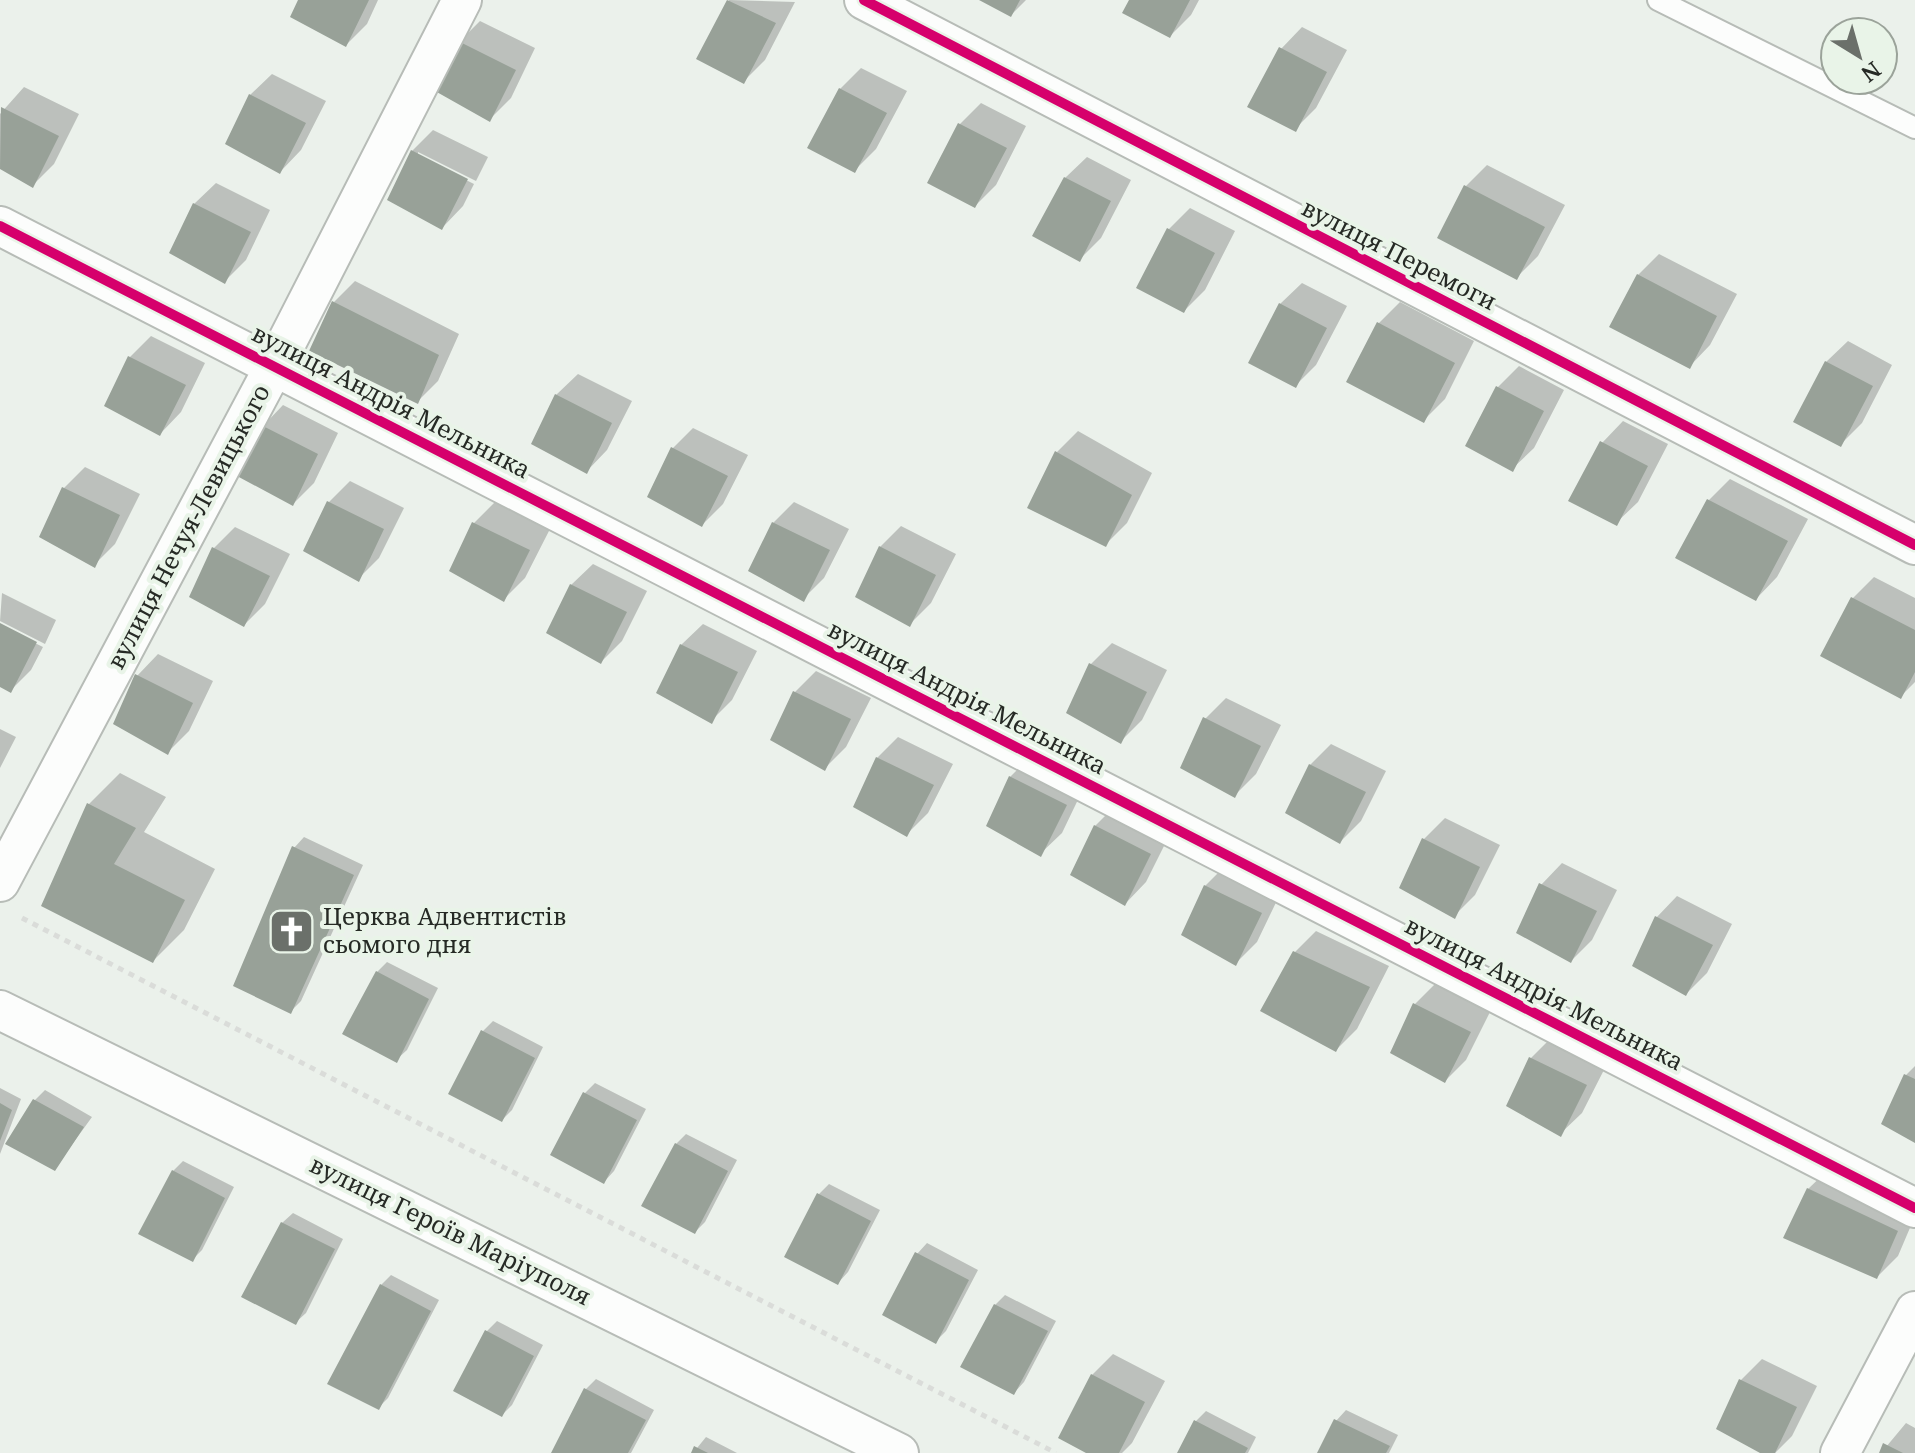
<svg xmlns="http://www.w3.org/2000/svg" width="1915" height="1453" font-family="'Noto Serif',serif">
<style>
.shadow{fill:#0003}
.building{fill:#98a198}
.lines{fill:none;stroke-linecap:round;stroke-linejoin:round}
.lane-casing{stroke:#b7bcb7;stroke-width:24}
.street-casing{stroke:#b7bcb7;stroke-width:42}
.path{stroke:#dadcd9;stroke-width:5;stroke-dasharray:6 6;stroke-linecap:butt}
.lane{stroke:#fcfdfc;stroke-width:20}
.street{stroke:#fcfdfc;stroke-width:38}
.cycleway-casing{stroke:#e9f4e8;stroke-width:15}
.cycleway{stroke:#d6006c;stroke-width:10}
.labels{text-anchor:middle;stroke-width:8;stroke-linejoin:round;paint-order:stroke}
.street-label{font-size:24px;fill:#262a25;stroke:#e9f4e8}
.poi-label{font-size:24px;fill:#262a25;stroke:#e9f4e8;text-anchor:start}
</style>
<rect width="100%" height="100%" fill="#ebf1eb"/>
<!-- shadow -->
<path class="shadow" d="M300,0H378L367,24L346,45Z
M729,0L795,2L765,60L744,81L699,58Z
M983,0H1026L1011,15Z
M1131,0H1199L1191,15L1170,36Z
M480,21L535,48L511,98L490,119L459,42Z
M1302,27L1347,50L1316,108L1295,129L1281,49Z
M861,68L907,91L876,149L855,170L840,89Z
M272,74L326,101L301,150L280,172L250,95Z
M24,87L79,114L54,164L33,185L0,167V114Z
M981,103L1026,126L996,185L975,206L960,124Z
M433,130L488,157L476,181L418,152V156L474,184L463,206L442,228L412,151Z
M1087,157L1131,180L1101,238L1080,259L1065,178Z
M1487,165L1565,205L1538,256L1517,277L1466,186Z
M216,183L270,210L246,260L225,281L194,204Z
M1190,208L1235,231L1205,290L1184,311L1169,229Z
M1659,254L1737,294L1710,345L1689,367L1638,275Z
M355,281L459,334L438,381L417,402L334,302Z
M1302,283L1347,306L1316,365L1295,386L1280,304Z
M1400,302L1474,341L1445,399L1424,420L1378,324Z
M151,336L205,363L181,412L160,434L130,357Z
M1848,341L1892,365L1862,423L1841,444L1826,362Z
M1519,366L1564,390L1534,448L1512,469L1498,387Z
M578,374L632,401L607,450L586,472L556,395Z
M283,405L338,433L314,483L293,504L262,427Z
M1623,421L1668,444L1638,502L1616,523L1602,443Z
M693,428L748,455L723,504L702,525L672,449Z
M1078,431L1152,473L1127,523L1106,544L1057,452Z
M85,467L140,494L115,544L94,565L64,488Z
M1730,479L1808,519L1777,577L1756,599L1709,500Z
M350,481L404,508L379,558L358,579L329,502Z
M495,502L550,529L525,578L504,599L451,570L474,523Z
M794,502L849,529L824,578L803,599L773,523Z
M901,526L956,554L931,603L910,624L880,547Z
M235,527L290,554L265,604L244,625L214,548Z
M593,564L647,591L622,641L601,662L571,585Z
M1874,577L1915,598V682L1900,697L1822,656L1853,598Z
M2,593L56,620L45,644L0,621Z
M703,624L757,651L732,700L711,721L681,645Z
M0,626L43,647L31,670L10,691L0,685Z
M1112,643L1167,670L1142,720L1121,741L1069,712L1091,664Z
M158,654L213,681L189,731L167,753L137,676Z
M816,671L871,698L846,747L825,768L795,692Z
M1226,698L1281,725L1256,774L1235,795L1205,719Z
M0,729L16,737L0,768Z
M898,737L953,764L928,813L907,834L877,758Z
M1331,744L1386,771L1361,821L1340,842L1310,765Z
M1031,756L1086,783L1062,833L1040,854L1010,777Z
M120,773L166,797L144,832L215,869L184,930L153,961L43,905L89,804Z
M1116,805L1171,832L1146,882L1125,904L1095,826Z
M1445,818L1500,845L1475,895L1454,916L1424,839Z
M304,837L363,865L301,1001L291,1011L294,848Z
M1562,863L1617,890L1592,940L1571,961L1541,885Z
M1226,865L1281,892L1257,942L1236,963L1205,886Z
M1677,896L1732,924L1707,973L1686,994L1656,918Z
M1316,931L1389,966L1357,1029L1336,1050L1295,952Z
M387,962L438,988L407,1050L396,1060L377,972Z
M1436,983L1491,1010L1466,1060L1445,1081L1415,1004Z
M493,1021L543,1047L512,1110L502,1120L483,1031Z
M1552,1037L1607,1064L1582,1113L1560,1134L1531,1058Z
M1915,1066V1141L1906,1075Z
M595,1083L646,1109L614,1171L604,1182L585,1093Z
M0,1088L21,1099L0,1154Z
M45,1090L92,1117L55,1168L34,1101Z
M686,1134L737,1160L705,1222L695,1232L676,1144Z
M183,1161L234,1187L202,1250L192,1260L173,1171Z
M1830,1168L1915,1216L1898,1256L1877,1277L1808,1189Z
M829,1184L880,1210L848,1272L838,1283L819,1194Z
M293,1213L343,1239L306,1313L295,1323L282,1223Z
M927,1243L978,1270L946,1331L936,1341L917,1254Z
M391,1275L439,1300L388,1398L378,1408L381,1285Z
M1005,1295L1056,1321L1024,1382L1014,1393L995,1305Z
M497,1321L543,1345L512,1405L502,1415L487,1331Z
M1113,1354L1165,1381L1132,1443L1122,1453H1091L1092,1375Z
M1762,1359L1817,1386L1792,1436L1775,1453H1765L1719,1428L1741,1380Z
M596,1379L654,1410L631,1453H553L586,1389Z
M1346,1410L1398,1435L1389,1453H1319L1336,1421Z
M1206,1411L1256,1437L1248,1453H1179L1196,1421Z
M1906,1423L1915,1428V1453H1881Z
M706,1437L737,1453H693Z"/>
<!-- building -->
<path class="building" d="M298,0H369L346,47L290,17Z
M727,0L776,23L744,84L696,59Z
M979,0H1020L1011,17Z
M1129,0H1190L1170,38L1122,13Z
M458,41L516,70L490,122L435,91Z
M1279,47L1327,72L1296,132L1247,107Z
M839,88L887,113L855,173L807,148Z
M249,94L306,123L280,174L225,144Z
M1,107L59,136L33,188L0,169Z
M958,123L1007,148L975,208L927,183Z
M411,150L468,179L442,230L387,200Z
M1064,177L1111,201L1080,262L1032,236Z
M1464,185L1545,227L1517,280L1437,238Z
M193,203L251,232L225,284L169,253Z
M1167,228L1215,253L1184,313L1136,288Z
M1637,274L1717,316L1690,369L1609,327Z
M332,301L439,355L418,404L309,351Z
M1279,303L1327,328L1296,388L1248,363Z
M1377,322L1455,363L1424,423L1346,382Z
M128,356L186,385L160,436L104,406Z
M1825,361L1873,386L1841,447L1793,422Z
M1496,386L1544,411L1513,472L1465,446Z
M555,394L612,423L587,474L531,444Z
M261,425L318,454L293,506L237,476Z
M1600,441L1648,466L1617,526L1568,501Z
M671,447L728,476L702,527L647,497Z
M1055,451L1132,495L1106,547L1027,508Z
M62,487L120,515L95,568L39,537Z
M1707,499L1788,541L1756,601L1675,558Z
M327,501L384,529L359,582L303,551Z
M472,522L530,550L504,602L449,571Z
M772,522L830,550L804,602L748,571Z
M879,546L936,575L910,627L855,597Z
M212,547L270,576L244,627L189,597Z
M570,584L627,612L601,664L546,633Z
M1851,597L1915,630V672L1901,699L1820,656Z
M0,623L37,642L11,693L0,687Z
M680,644L738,672L712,724L656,693Z
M1089,663L1147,692L1121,744L1066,713Z
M135,674L193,703L168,755L113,724Z
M793,691L851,719L825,771L770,740Z
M1203,717L1261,746L1235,798L1180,768Z
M876,757L934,785L907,837L853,807Z
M1309,764L1366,792L1340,844L1285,813Z
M1009,776L1067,805L1041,857L986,826Z
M87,803L136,828L114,864L185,900L153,963L41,906Z
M1094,825L1151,854L1125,906L1070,875Z
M1422,838L1480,867L1455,919L1399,888Z
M292,846L354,875L291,1014L233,986Z
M1539,883L1597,911L1571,963L1516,933Z
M1204,885L1262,913L1236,966L1181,935Z
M1655,916L1713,945L1686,996L1632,966Z
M1293,951L1370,987L1336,1052L1260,1011Z
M376,971L429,999L397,1063L342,1034Z
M1413,1003L1471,1032L1445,1083L1390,1053Z
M481,1030L535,1058L502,1122L448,1094Z
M1529,1057L1587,1085L1561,1137L1506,1106Z
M1904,1074L1915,1079V1143L1881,1124Z
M583,1092L637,1120L604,1184L550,1155Z
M33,1099L84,1127L55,1171L5,1144Z
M0,1103L12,1110L0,1141Z
M675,1143L728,1171L695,1234L641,1206Z
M172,1170L225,1198L193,1262L138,1234Z
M1807,1188L1898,1231L1877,1279L1783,1238Z
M817,1193L871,1221L838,1285L784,1257Z
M281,1222L335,1249L296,1325L241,1297Z
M915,1252L969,1280L936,1344L882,1315Z
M380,1284L431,1311L379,1410L327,1384Z
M994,1304L1048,1331L1014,1395L960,1367Z
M485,1330L534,1356L502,1417L453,1391Z
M1091,1374L1145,1402L1119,1453H1086L1058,1438Z
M1739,1379L1797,1407L1775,1453H1760L1716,1429Z
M584,1388L646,1420L628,1453H551Z
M1334,1419L1390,1446L1386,1453H1317Z
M1194,1420L1248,1448L1245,1453H1177Z
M1883,1443L1903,1453H1879Z
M694,1446L708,1453H691Z"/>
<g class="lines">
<defs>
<path id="lane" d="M1658,0L1915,128"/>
<path id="street" d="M864,0L1915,545
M0,226L1915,1208
M0,882L275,365L462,0
M0,1010L899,1453
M1840,1453L1915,1311"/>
</defs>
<!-- lane casing -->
<use href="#lane" class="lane-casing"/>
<!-- street casing -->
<use href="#street" class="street-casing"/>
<!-- path -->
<path class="path" d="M22,918L1056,1453"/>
<!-- lane -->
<use href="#lane" class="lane"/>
<!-- street -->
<use href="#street" class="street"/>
<defs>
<path id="cycleway" d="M864,0L1915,545
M0,226L1915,1208"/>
</defs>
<!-- cycleway casing -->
<use href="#cycleway" class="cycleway-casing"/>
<!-- cycleway -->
<use href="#cycleway" class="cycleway"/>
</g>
<!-- icons -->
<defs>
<symbol id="church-square" viewBox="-11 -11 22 22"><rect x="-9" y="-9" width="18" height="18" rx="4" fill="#6b706a" stroke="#e9f4e8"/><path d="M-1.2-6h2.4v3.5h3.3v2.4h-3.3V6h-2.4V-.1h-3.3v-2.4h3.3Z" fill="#fff"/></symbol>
</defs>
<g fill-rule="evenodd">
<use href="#church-square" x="266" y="906" width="51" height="51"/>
</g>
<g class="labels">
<!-- street labels -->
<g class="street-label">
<text transform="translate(1399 255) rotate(27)" y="8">вулиця Перемоги</text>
<text transform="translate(391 402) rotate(27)" y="8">вулиця Андрія Мельника</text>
<text transform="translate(189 527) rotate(-62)" y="8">вулиця Нечуя-Левицького</text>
<text transform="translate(967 698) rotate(27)" y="8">вулиця Андрія Мельника</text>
<text transform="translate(1544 994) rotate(27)" y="8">вулиця Андрія Мельника</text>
<text transform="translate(450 1231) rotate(26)" y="8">вулиця Героїв Маріуполя</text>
</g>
<!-- poi labels -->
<g class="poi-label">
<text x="323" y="925">Церква Адвентистів<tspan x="323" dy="28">сьомого дня</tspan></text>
</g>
</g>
<!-- north arrow -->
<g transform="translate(1859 56) rotate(143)"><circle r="38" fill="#e9f4e8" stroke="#9ba39a" stroke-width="2"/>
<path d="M0-6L14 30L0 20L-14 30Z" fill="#6b706a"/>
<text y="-12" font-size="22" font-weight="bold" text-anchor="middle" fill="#262a25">N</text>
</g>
</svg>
